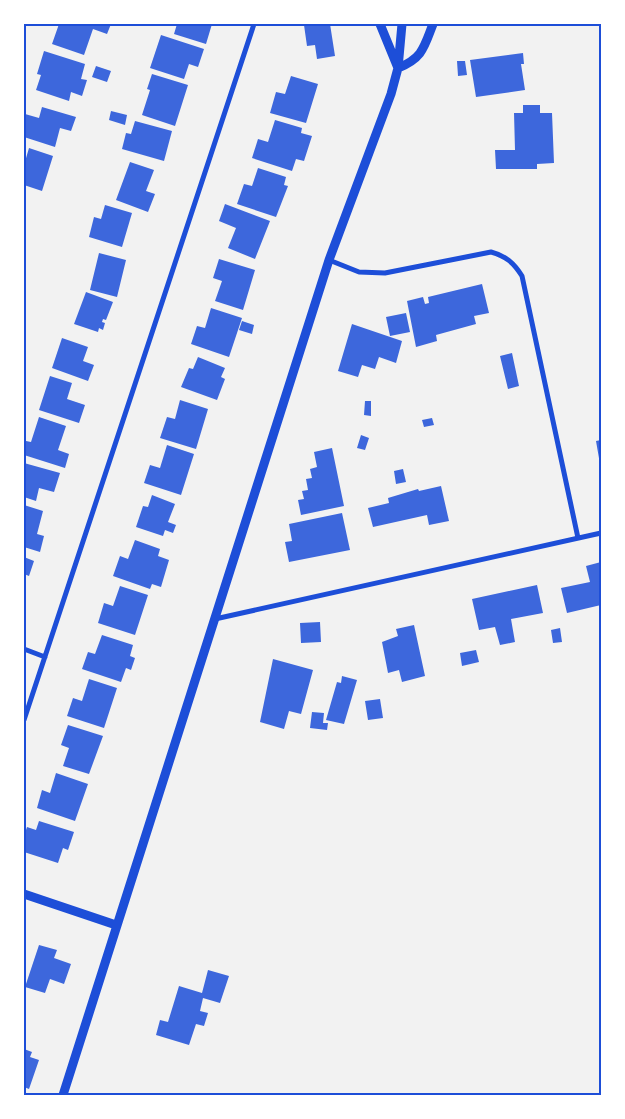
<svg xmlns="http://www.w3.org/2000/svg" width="625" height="1119" font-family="'Titillium Web',sans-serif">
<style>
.building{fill:#3d67dc}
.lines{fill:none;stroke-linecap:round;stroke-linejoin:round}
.minor{stroke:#1d4ed8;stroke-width:5}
.tertiary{stroke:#1d4ed8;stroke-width:9}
.neatline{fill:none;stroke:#1d4ed8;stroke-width:2}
</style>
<rect width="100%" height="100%" fill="#f2f2f2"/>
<!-- building -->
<path class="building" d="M59,24L66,26L67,24H111L107,34L93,29L84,55L52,44Z
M177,24H212L206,44L174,34Z
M330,24L335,56L317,59L315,45L307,46L304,25Z
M161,35L204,49L198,67L189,64L184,79L150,68Z
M44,51L85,64L81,79L87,80L82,96L71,92L69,101L36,90L41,75L37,74Z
M523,53L524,64H521L525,90L476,97L470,60Z
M457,61H465L467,75L458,76Z
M96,66L111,71L107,82L92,77Z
M152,74L188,85L175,126L142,115L150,90L147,89Z
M291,76L318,84L306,123L270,113L276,92L285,94Z
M523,105H540V113H552L554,163L537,164V169H496L495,150H515L514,113H523Z
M42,107L76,117L71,131L60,128L55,147L24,137L25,114L39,118Z
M111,111L127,115L125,125L109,120Z
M275,120L302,128L301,133L312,136L304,161L296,159L292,171L252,158L258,139L268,142Z
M135,121L172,131L164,161L122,149L126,133L131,134Z
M29,148L53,156L42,191L24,185V165Z
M130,162L154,170L146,191L155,194L148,212L116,200Z
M258,168L286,177L284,185L288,186L276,217L237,204L244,184L252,186Z
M225,204L270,221L255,259L228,248L236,228L219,221Z
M105,205L132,213L122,247L89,237L94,217L101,219Z
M99,253L126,260L117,297L90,290Z
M219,259L255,270L243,310L215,301L222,281L213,278Z
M482,284L489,313L474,316L476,324L436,335L437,341L416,347L407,301L423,297L425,304L429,303L428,297Z
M86,292L113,302L106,320L103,319L102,322L105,323L103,330L99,328L98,332L74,324Z
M211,308L242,318L229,357L191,344L197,326L205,328Z
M406,313L410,332L390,336L386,317Z
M242,321L254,325L252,334L239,330Z
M352,324L402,341L396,363L379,357L375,369L362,365L358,377L338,371Z
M62,338L88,347L83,361L94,365L88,381L52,368Z
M512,353L519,386L508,389L500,356Z
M198,357L225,368L221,377L225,379L217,400L181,387L189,368L193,369Z
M50,376L72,383L67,399L85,405L79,423L39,410Z
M180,400L208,409L196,449L160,438L167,417L175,419Z
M365,401H371V416L364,415Z
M39,417L66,426L58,450L69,454L65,468L24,455L26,441L31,442Z
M432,418L434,425L424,427L422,420Z
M361,435L369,438L365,450L357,448Z
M601,440V464H600L596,441Z
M167,445L194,454L181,495L144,483L150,465L160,468Z
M332,448L344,506L301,515L298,500L304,499L302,491L308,490L306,479L312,478L310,469L317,467L314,452Z
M24,463L60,473L54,492L39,488L36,501L24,497Z
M403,469L406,482L396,484L394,471Z
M441,486L449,521L429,525L427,515L373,527L368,508L389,503L388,498L418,489L419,491Z
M152,495L175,504L168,522L176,525L173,533L165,530L163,536L136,527L143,506L148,507Z
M24,505L43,511L37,534L44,536L40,552L24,547Z
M342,513L350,550L289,562L285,542L292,541L289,524Z
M135,540L160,549L158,556L169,560L161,587L152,584L150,589L113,576L120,556L128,559Z
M24,557L34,561L29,576L24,574Z
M601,562V605L567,613L561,588L590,582L586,566Z
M537,585L543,613L511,619L515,642L500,645L495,627L479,630L472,599Z
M120,586L148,595L135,635L98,623L104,603L113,606Z
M320,622L321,642L301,643L300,623Z
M414,625L425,676L402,682L399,670L388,673L382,642L398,636L396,629Z
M560,628L562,642L553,643L551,630Z
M102,635L133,645L130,656L135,658L131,670L126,668L121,682L82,669L88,652L95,654Z
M476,650L479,662L462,666L460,653Z
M273,659L313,670L301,714L289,711L284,729L260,722Z
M342,676L357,680L344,724L326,720L337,682L341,683Z
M89,679L117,688L104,728L67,716L73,698L82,701Z
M380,699L383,718L368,720L365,701Z
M312,712L324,713L323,723H328L327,730L310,728Z
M68,725L103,736L89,774L63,766L69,748L61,745Z
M56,773L88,784L75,821L37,808L42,790L50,793Z
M39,821L74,832L68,850L63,848L58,863L24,852V836L27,827L36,830Z
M39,945L57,950L54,958L71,964L64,984L50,979L45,993L25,987Z
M208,970L229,976L220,1003L203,998L200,1011L208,1013L204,1026L196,1024L189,1045L156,1035L160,1020L168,1022L179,986L202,993Z
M24,1049L32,1052L30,1057L39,1060L29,1089L24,1087Z"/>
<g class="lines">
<!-- minor -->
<path class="minor" d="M329,260L359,272L385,273L491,252C506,256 514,263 522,276L578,538
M215,619L601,533
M24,649L45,657
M24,720L254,24"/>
<!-- tertiary -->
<path class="tertiary" d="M380,24L398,68C423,58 424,47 433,24
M24,894L116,925
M63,1095L329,260L391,94L398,68L402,24"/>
</g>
<!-- border -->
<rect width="625" height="1119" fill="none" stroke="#ffffff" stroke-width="50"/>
<rect x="25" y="25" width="575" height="1069" class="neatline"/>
</svg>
